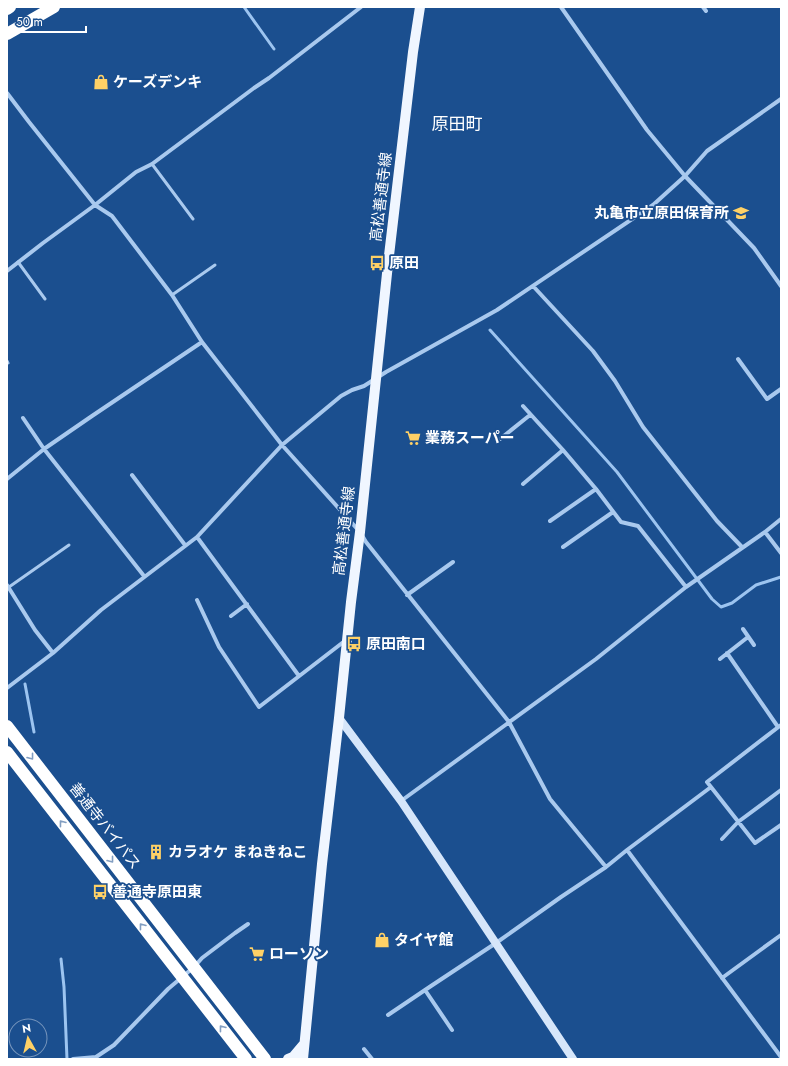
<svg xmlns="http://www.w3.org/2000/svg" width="788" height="1066" font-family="Jost,'Noto Sans JP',sans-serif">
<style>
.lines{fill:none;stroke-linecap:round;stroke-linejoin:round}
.stream{stroke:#9cc4f0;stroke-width:3}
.lane{stroke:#a9c9ee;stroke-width:3}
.street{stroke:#a9c9ee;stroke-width:4}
.secondary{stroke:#d6e6fa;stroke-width:8}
.primary{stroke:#f0f6ff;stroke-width:10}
.highway{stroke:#fff;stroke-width:12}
.oneway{stroke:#829ec1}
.labels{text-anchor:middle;stroke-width:3.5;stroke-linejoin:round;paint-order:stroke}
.poi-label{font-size:15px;font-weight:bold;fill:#fff;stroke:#1b4f8f;text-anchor:start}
.street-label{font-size:15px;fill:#fff;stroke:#1b4f8f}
.quarter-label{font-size:17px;fill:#fff;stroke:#1b4f8f}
</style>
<rect width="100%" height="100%" fill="#1b4f8f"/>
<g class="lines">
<!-- stream -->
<path class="stream" d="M244,7L274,49
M490,330L617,472L712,599L721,607L732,603L756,585L781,577
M25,684L34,732
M61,959L64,987L67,1059"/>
<!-- lane -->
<path class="lane" d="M152,164L193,219
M18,262L45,299
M172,295L215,265
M7,361L8,363
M9,587L69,545"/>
<!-- street -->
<path class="street" d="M561,7L647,130L685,176L754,248L781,286
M703,7L706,11
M7,93L29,122L95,205L112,216L172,295L202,342L282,445L360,532L366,542L509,722L550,799L606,867
M7,271L43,243L95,205L136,172L152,164L254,88L269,78L361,7
M533,286L593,351L615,381L643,427L717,521L742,547
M738,359L767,399L781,389
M523,406L563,450L596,489L621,522L638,526L686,587
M23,418L44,449L144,576
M500,439L530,415
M132,475L185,545
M7,479L44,449L92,416L202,342
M523,484L563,450
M550,521L596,489
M765,532L781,553
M197,537L299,676
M563,547L613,512
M7,585L35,630L53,653
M407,595L453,562
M197,600L219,647L259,707L346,640
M231,616L247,604
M743,629L754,645
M727,653L778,727
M720,659L748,637
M7,688L53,653L101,610L197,537L282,445L341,396L352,390L364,386L386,372L497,310L653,205L685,176L707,151L781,99
M711,787L755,843L781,825
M401,801L596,659L686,587L765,532L781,519
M722,839L738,822L781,790
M627,850L781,1057
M722,978L781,935
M425,990L452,1030
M388,1015L431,986L496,943L561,897L606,867L627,850L711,787L707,782L781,725
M364,1049L372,1059
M73,1059L96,1057L114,1045L168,989L194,967L202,958L235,933L248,924"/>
<!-- secondary -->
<path class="secondary" d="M339,718L401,801L573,1059"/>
<!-- primary -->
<path class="primary" d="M288,1059L293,1057L304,1044
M303,1059L322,864L339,718L351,602L360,532L388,264L413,52L420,7"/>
<!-- highway -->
<path class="highway" d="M7,9L10,7
M7,34L54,7
M7,726L265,1059
M7,752L246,1059"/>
</g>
<!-- one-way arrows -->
<defs><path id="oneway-chevron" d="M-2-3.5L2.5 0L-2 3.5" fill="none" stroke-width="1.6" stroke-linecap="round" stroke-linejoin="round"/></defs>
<g class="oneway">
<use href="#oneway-chevron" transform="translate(31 757) rotate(52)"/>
<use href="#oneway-chevron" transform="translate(62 823) rotate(-128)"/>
<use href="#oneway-chevron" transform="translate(111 860) rotate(52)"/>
<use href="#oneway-chevron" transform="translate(142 926) rotate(-128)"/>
<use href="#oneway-chevron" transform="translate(222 1028) rotate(-128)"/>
</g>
<!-- icons -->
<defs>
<symbol id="shop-bare" viewBox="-9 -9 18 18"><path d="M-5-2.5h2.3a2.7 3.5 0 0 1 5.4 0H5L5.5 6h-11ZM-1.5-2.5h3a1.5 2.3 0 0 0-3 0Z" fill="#ffd166" stroke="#1b4f8f" stroke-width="2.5" paint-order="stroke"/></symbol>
<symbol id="school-bare" viewBox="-9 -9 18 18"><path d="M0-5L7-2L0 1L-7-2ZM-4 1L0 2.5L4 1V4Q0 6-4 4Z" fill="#ffd166" stroke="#1b4f8f" stroke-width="2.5" paint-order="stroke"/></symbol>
<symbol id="bus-bare" viewBox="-9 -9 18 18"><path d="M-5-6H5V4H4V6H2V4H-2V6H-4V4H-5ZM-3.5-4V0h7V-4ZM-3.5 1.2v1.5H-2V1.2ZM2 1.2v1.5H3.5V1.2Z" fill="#ffd166" stroke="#1b4f8f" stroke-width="2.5" paint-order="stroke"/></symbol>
<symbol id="supermarket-bare" viewBox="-9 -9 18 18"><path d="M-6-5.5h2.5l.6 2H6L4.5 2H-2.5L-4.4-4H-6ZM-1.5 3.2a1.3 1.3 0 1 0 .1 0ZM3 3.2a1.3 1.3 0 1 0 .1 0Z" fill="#ffd166" stroke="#1b4f8f" stroke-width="2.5" paint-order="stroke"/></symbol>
<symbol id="building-bare" viewBox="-9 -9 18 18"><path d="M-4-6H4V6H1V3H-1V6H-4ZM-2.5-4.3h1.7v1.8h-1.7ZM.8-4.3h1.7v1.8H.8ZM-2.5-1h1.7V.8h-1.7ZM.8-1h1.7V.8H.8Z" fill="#ffd166" stroke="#1b4f8f" stroke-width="2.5" paint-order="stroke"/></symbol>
</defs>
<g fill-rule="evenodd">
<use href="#shop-bare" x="90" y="71" width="22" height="22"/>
<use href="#school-bare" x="730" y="202" width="22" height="22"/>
<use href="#bus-bare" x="366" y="252" width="22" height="22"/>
<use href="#supermarket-bare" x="402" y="427" width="22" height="22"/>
<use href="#bus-bare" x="343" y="633" width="22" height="22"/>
<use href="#building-bare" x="145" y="841" width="22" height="22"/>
<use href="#bus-bare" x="89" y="881" width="22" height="22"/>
<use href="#shop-bare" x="371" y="929" width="22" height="22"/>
<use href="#supermarket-bare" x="246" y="943" width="22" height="22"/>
</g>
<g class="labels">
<!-- poi labels -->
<g class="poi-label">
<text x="113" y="87">ケーズデンキ</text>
<text x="729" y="218" text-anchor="end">丸亀市立原田保育所</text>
<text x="389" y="268">原田</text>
<text x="425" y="443">業務スーパー</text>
<text x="366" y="649">原田南口</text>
<text x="168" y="857">カラオケ まねきねこ</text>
<text x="112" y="897">善通寺原田東</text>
<text x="394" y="945">タイヤ館</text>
<text x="269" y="959">ローソン</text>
</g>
<!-- street labels -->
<g class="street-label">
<text transform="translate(381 197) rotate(-83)" y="5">高松善通寺線</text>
<text transform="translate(344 531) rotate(-83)" y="5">高松善通寺線</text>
<text transform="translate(105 826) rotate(52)" y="5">善通寺バイパス</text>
</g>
<!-- quarter labels -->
<g class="quarter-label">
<text x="457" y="130">原田町</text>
</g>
</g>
<!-- border -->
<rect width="788" height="1066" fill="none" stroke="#ffffff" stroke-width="16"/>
<!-- north arrow -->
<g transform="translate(28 1038) rotate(352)"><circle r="19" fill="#1b4f8f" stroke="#7695bc"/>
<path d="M0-3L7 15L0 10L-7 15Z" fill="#ffd166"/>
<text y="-6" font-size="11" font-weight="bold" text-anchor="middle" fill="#ffffff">N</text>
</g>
<!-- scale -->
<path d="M10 26v6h76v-6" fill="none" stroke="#ffffff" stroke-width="2"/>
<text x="16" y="26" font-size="12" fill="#ffffff" stroke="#1b4f8f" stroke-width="3" paint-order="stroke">50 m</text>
</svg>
